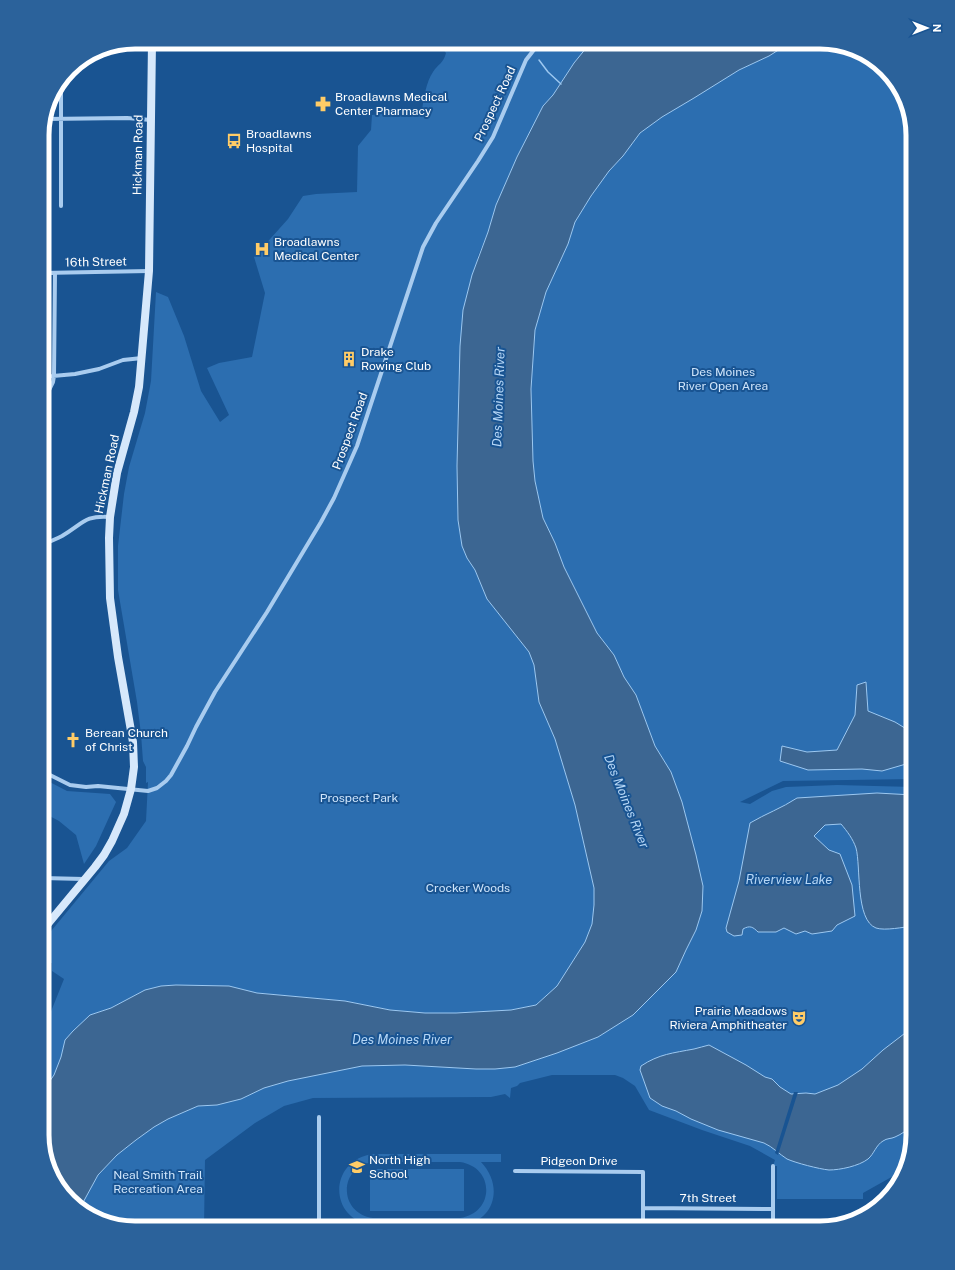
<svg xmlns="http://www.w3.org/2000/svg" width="955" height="1270" font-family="'Public Sans',sans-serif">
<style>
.green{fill:#2c6eb0;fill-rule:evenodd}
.water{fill:#3c6692;stroke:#9cc8f1}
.pier{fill:#195492}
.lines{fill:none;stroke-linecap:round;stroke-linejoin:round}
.stream{stroke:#9cc8f1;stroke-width:1.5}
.street{stroke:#a9ccef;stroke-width:4}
.secondary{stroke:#d6e8fb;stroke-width:8}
.labels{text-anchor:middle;stroke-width:4;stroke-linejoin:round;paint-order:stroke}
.poi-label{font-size:12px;fill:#fff;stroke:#195492;text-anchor:start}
.street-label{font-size:12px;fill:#fff;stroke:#195492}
.park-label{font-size:12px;fill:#cfe5fb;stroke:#195492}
.water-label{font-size:13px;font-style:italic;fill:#b5d6f6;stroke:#195492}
.rim{fill:none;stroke:#fff;stroke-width:5}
</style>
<rect width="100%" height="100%" fill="#195492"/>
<!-- green -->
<path class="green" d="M443,42H591L574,63L553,95L543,106L517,157L496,205L488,232L478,256L459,379L457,466L458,520L462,546L467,558L475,570L487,599L529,652L534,665L539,702L555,739L575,805L594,888V905L592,924L585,942L557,986L536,1005L511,1010L456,1013H425L390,1010L345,1001L257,993L229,986H161L145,990L111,1008L90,1015L65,1040L61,1057L54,1075L42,1092V1034L64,979L52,971V963H42V942L109,861L127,848L146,821L148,782L146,783V767L143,761L141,734L137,702L118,590V546L124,494L129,467L145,413L151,381L156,292L168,297L184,336L201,391L220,422L229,415L207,368L219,363L252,357L265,293L254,257L288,219L303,196L316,194L357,192L358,146L371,130L372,115L422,110C424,98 426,82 433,72C438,64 443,64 446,53L441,47Z
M791,42H826L867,55L898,83L913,135V779L783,781L740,802L750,804L772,791L786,787L837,785L913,787V1136L904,1170L863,1193V1199H777V1166H773L775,1160L750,1146L702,1130L649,1110L635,1086L623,1078L615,1075H552L520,1083L517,1086L511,1088L510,1098L505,1094L491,1097L313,1098L284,1106L255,1123L205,1160L204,1228H134L89,1216L80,1208V1207L98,1175L117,1155L136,1140L154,1127L168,1119L198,1106L217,1105L241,1099L264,1088L288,1081L362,1066L405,1065L476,1069H495L515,1067L598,1037L633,1015L676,972L686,950L696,930V855L682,802L671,772L655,746L636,695L624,677L614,655L597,633L564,567L555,543L543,518L535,481L533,461L531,389L535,330L546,292L568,244L575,222L591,196L609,171L623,156L640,133L662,117L739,70L769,56Z
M42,778L67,791L110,794L116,802L96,846L84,864L76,835L59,821L42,812Z
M373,1154H501V1162H481C504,1186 495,1221 461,1226L373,1225C328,1220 328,1160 373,1154ZM374,1162H460C495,1167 495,1213 460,1218H373C338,1213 338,1166 374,1162Z
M370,1169H464V1211H370Z"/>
<!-- water -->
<path class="water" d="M591,42H791L769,56L739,70L694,98L662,117L640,133L623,156L609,171L591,196L575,222L568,244L546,292L535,330L531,389L533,461L535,481L543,518L555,543L564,567L597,633L614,655L624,677L636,695L655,746L671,772L682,802L696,855L703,886L702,911L696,930L686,950L676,972L633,1015L598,1037L557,1053L515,1067L495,1069H476L405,1065L362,1066L288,1081L264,1088L241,1099L217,1105L198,1106L168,1119L154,1127L136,1140L117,1155L98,1175L80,1208L57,1187L42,1135V1092L54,1075L61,1057L65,1040L73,1031L90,1015L111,1008L145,990L161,986L176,985L229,986L257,993L345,1001L390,1010L425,1013H456L511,1010L536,1005L557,986L585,942L592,924L594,905V888L575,805L555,739L539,702L534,665L529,652L487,599L475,570L467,558L462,546L458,520L457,466L460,346L463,310L472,275L488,232L496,205L517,157L543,106L553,95L574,63Z
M866,682L868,711L895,722L913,733V767L906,764L882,771L862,769L808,770L780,761L782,746L807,752L837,750L855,715L857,685Z
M877,793L913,795V926C904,927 885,931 876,928C855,920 861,866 856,848C853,839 847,831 841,824L825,825L814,836L829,850L840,854L852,885L855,916L837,925L832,931L812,934L805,931L796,934L784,928L776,932H758C753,927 750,925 743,929L742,935L734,936L727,932L726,928L739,881L750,823C765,814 782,808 797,798Z
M913,1027V1125C907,1130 902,1134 895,1137C891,1139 887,1138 883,1141C876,1145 874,1154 868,1159C859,1166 840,1170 829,1170C819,1169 796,1163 787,1159C779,1154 773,1147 764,1143L718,1130L691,1119L676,1111L662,1106L650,1098L640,1070L641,1066C659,1054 673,1053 694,1049C699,1048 704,1046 709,1045L746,1065L765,1077L772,1079L780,1087L791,1094L806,1093L815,1094L838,1085L862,1069L883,1050Z"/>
<!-- pier -->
<path class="pier" d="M794,1092H798L778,1155L775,1153Z"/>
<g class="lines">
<!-- stream -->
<path class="stream" d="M529,44V42
M539,60L548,72L561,84"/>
<!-- street -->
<path class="street" d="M45,119L127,118L151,120
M61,206V82
M42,273L149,271
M42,377L75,374L99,369L123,360L142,358
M42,404L53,382L54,376L55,273
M42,545C49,542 56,539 62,536C83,524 84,515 110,517
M42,771L70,785L86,787L98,786L148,791L157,788L166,781L171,775L187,746L196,727L215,692L267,612L321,522L334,498L357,446L423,247L436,223L478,161L493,137L526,60L540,42
M42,878L84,879
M515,1171L643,1172V1228
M643,1208L773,1209
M319,1228V1117
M773,1228V1166"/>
<!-- secondary -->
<path class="secondary" d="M42,931L95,867L104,855L112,841L124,814L131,789L134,767L133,742L118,657L110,598L109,538L110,517L117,473L134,412L139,387L149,271L152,42"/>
</g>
<!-- icons -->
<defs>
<symbol id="pharmacy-bare" viewBox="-9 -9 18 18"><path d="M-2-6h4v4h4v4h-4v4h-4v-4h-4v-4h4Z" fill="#ffcc67" stroke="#195492" stroke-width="2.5" paint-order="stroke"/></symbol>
<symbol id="bus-bare" viewBox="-9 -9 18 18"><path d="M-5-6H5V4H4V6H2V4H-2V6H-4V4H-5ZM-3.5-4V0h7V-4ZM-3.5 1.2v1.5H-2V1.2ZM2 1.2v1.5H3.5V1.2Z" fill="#ffcc67" stroke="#195492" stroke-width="2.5" paint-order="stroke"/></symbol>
<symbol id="hospital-bare" viewBox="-9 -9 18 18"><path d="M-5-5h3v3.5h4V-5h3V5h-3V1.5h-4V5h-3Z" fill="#ffcc67" stroke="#195492" stroke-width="2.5" paint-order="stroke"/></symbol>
<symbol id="building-bare" viewBox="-9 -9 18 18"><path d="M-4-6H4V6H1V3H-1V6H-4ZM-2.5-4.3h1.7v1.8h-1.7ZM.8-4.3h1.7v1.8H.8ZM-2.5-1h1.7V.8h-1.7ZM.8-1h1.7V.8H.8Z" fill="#ffcc67" stroke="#195492" stroke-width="2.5" paint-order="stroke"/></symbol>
<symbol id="church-bare" viewBox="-9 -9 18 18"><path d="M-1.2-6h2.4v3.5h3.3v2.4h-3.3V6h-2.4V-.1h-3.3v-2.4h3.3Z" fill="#ffcc67" stroke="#195492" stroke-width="2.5" paint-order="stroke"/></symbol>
<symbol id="theatre-bare" viewBox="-9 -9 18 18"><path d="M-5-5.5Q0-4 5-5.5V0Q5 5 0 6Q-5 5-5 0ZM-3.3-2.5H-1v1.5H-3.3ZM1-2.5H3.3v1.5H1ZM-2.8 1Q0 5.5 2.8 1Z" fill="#ffcc67" stroke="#195492" stroke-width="2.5" paint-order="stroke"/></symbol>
<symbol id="school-bare" viewBox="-9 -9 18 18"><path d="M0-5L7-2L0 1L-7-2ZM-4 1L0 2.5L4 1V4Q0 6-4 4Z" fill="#ffcc67" stroke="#195492" stroke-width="2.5" paint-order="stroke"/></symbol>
</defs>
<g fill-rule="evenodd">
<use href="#pharmacy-bare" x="312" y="93" width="22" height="22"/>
<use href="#bus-bare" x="223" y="130" width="22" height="22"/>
<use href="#hospital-bare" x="251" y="238" width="22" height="22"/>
<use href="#building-bare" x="338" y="348" width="22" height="22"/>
<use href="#church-bare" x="62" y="729" width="22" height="22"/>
<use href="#theatre-bare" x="788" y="1007" width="22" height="22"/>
<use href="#school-bare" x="346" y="1156" width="22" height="22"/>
</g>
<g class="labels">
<!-- poi labels -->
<g class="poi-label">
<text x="335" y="101">Broadlawns Medical<tspan x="335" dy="14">Center Pharmacy</tspan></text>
<text x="246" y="138">Broadlawns<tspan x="246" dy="14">Hospital</tspan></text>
<text x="274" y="246">Broadlawns<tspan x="274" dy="14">Medical Center</tspan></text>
<text x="361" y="356">Drake<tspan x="361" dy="14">Rowing Club</tspan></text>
<text x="85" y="737">Berean Church<tspan x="85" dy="14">of Christ</tspan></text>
<text x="787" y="1015" text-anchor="end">Prairie Meadows<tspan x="787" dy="14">Riviera Amphitheater</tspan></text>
<text x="369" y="1164">North High<tspan x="369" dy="14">School</tspan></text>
</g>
<!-- street labels -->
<g class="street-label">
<text transform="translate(495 104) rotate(-65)" y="4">Prospect Road</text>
<text transform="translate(138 155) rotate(-89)" y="4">Hickman Road</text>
<text transform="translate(96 262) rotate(-1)" y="4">16th Street</text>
<text transform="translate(350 431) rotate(-70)" y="4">Prospect Road</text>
<text transform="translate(107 474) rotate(-78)" y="4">Hickman Road</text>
<text x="579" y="1165">Pidgeon Drive</text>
<text x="708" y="1202">7th Street</text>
</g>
<!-- park labels -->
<g class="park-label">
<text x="723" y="376">Des Moines<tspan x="723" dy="14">River Open Area</tspan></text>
<text x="359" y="802">Prospect Park</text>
<text x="468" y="892">Crocker Woods</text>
<text x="158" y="1179">Neal Smith Trail<tspan x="158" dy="14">Recreation Area</tspan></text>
</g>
<!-- water labels -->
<g class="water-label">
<text transform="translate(498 397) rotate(-88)" y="5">Des Moines River</text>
<text transform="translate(627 801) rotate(68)" y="5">Des Moines River</text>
<text x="789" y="884">Riverview Lake</text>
<text x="402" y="1044">Des Moines River</text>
</g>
</g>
<!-- crop -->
<path d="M0 0H955V1270H0ZM135 49H820A86 86 0 0 1 906 135V1135A86 86 0 0 1 820 1221H135A86 86 0 0 1 49 1135V135A86 86 0 0 1 135 49Z" fill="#2b629b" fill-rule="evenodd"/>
<path class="rim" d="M135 49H820A86 86 0 0 1 906 135V1135A86 86 0 0 1 820 1221H135A86 86 0 0 1 49 1135V135A86 86 0 0 1 135 49Z"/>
<!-- north arrow -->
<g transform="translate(927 28) rotate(90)" stroke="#195492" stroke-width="3" paint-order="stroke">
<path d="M0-3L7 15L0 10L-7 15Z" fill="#ffffff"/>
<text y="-6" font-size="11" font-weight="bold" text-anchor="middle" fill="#ffffff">N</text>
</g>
</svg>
